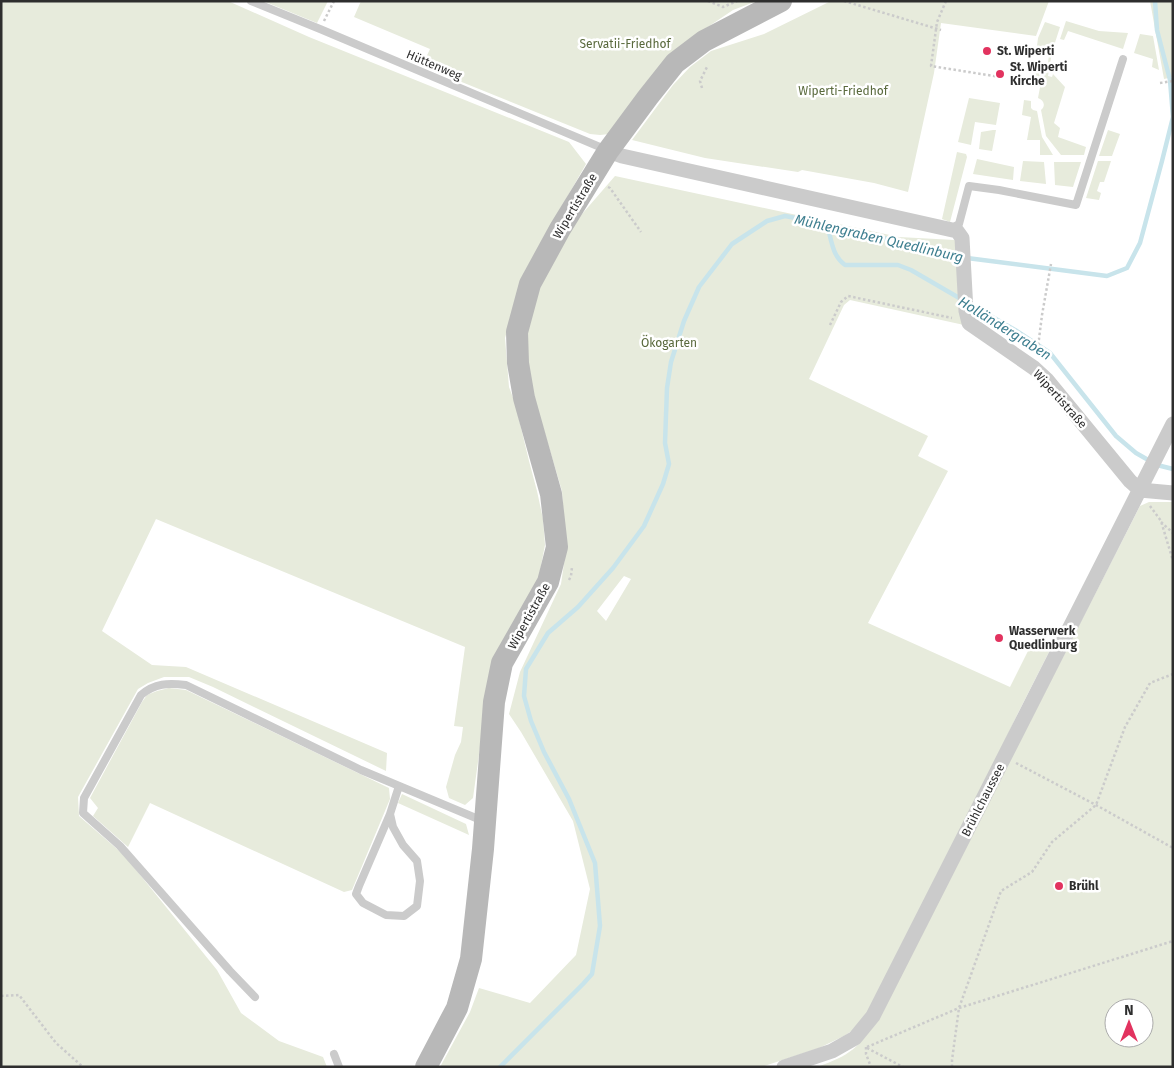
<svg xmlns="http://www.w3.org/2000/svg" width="1174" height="1068" font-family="'Fira Sans',sans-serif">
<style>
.green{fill:#e7ebdc;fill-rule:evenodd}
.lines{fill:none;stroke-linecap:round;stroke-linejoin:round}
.stream{stroke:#c8e4eb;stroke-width:4.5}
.path{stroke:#cbcbcb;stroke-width:2.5;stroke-dasharray:2.5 2.5;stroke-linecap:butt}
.lane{stroke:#cbcbcb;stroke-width:8}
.street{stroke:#cbcbcb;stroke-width:15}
.secondary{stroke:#b8b8b8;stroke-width:22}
.poi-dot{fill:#e2335f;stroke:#fff;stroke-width:2}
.labels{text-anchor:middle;stroke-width:5;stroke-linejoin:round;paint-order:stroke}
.park-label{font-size:12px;fill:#59693c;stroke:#fff}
.poi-label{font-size:12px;font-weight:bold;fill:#2e2e2e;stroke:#fff;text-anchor:start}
.street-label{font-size:12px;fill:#2e2e2e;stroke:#fff}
.water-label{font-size:14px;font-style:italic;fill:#3d7e8f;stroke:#fff}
</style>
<rect width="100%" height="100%" fill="#fff"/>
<!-- green -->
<path class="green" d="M1,1H228L309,37L569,142L586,164L525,271L505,338L509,387L515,403L529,461L537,491L543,519L545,545L538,581L486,704L473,798L465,805L449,798L446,787L455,755L461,742L463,727L454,726L465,647L156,519L102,631L152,665L186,667L387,753L386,771L213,687L189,677H164L148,683L138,689L78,797L79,816L124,855L217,970L241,1013L279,1041L323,1057L327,1067H1Z
M263,1H328L317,23Z
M361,1H757L733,10L696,35L609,134L600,135L590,134L422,66L430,49L354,17Z
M831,1H1049L1036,36L941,23L934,73L908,192L874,183L802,170L798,172L705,158L632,140L673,85L690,67L711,51L764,34Z
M1150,1H1173V77L1164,79Z
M1066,21L1099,31L1128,33L1123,49L1068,31L1064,40L1060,39Z
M1045,22L1060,27L1052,52L1048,76L1052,77L1053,74L1065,87L1054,123L1060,128L1058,137L1086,147L1084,155H1061L1046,136L1041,110C1046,106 1044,100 1038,98L1041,82L1030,79L1031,72L1047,70L1050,48L1037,46L1038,38Z
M1140,34L1153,36L1159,70L1152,67L1153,59L1134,53Z
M969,98L1000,103L996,125L975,122L971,145L958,142Z
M1024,100L1031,101V108L1033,110L1037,111L1042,137L1053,155H1040V140H1027L1031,117L1022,115Z
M993,130H996L992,151L979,149L981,132Z
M1108,130L1120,134L1112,156H1099Z
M957,152L966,154L967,157L950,222L942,219Z
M977,159L1014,167L1013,180L973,174Z
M1023,161L1044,162L1046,184L1020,181Z
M1098,161H1111L1104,182H1100L1097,191L1101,193L1099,200L1086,198Z
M1054,162H1081L1073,187L1055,185Z
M615,176L899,237L955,240L964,325L850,300L844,305L809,379L928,436L918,456L948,471L868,623L1010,687L1034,639L1051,648L1018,713L977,799L867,1016L856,1028L844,1036L819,1048L761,1067H440L470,1012L479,988L530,1003L576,955L590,889L573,821L521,732L509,714L520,672L561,584L566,550L562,491L543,427L533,401L523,334L533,295L563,236ZM624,576L631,579L606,621L597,611Z
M1149,502H1173V1067H817C851,1055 858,1048 878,1019L1140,506ZM1114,1008H1144V1038H1114Z
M169,688L186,690L389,788L390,799L352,890L344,892L150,803L128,847L93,816L98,808L90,798L142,702L147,695L157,691Z
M402,794L466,824L469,835L398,803Z"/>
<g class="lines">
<!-- stream -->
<path class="stream" d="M827,224C831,238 832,256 845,265H898L911,270L961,299
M967,258L1107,276L1127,268L1140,243L1162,161L1173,117L1170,80L1157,30L1155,1
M968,303L1015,330L1050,353L1116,436L1136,453L1150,461
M1157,465L1173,469
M500,1067L583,984L592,974L600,926L595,863L569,799L544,752L531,721L524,696L526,669L548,633L578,607L613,568L644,526L663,484L669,464L665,443L667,388L671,362L684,321L699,287L732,244L767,221L785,216L827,224L959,257"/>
<!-- path -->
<path class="path" d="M708,1L723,7L737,1
M844,1L941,30
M946,1L937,22L931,66L1000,77V74
M324,21L334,1
M1160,83L1173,81
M702,88L700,81L707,67
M608,187L610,188L641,232
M830,325L841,302L848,296L952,318
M1037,355L1042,315L1051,264
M1150,506L1161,521L1173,561
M1161,522L1173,533
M569,580L571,576L572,567
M1016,763L1096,805L1173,848
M1,996L19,995L56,1043L83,1067
M866,1047V1054L871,1067
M867,1047L959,1008L1173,941
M867,1048L903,1067
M952,1067V1060L959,1008L1001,891L1032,872L1052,842L1096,805L1125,727L1150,683L1173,674"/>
<!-- lane -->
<path class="lane" d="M251,1L320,29L607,150
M951,229L959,224L969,186L999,190L1076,205L1123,59
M390,814L359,886L356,894L363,903L386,915L404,916L417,906L420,881L417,861L403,845L393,827L390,814L399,786
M255,997L230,971L120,846L83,813L84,798L141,695C155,683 168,683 186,685L361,770L483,821
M334,1054L339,1067"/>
<!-- street -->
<path class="street" d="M608,151L622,156L957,231L962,238L966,311L969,323L1034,368L1047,380L1130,481L1140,490
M1140,490L1173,493
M784,1067L832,1051L855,1038L873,1016L1173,424"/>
<!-- secondary -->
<path class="secondary" d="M426,1067L457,1008L471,959L483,849L494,702L502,663L548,582L557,547L551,494L524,398L518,363L517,332L530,284L560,229L608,151L648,97L675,63L704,41L781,1"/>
</g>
<!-- markers -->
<g class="poi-dot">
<circle cx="987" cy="51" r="5"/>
<circle cx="1000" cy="74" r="5"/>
<circle cx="999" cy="638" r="5"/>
<circle cx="1059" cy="886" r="5"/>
</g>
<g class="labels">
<!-- park labels -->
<g class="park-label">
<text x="625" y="48">Servatii-Friedhof</text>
<text x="843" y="95">Wiperti-Friedhof</text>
<text x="669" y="347">Ökogarten</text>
</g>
<!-- poi labels -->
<g class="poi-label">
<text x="997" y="55">St. Wiperti</text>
<text x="1010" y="71">St. Wiperti<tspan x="1010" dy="14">Kirche</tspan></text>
<text x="1009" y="635">Wasserwerk<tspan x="1009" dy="14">Quedlinburg</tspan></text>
<text x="1069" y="890">Brühl</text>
</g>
<!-- street labels -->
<g class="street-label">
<text transform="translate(434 65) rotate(23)" y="4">Hüttenweg</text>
<text transform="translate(575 206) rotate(-59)" y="4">Wipertistraße</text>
<text transform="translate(1060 399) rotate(48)" y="4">Wipertistraße</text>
<text transform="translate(529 616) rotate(-61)" y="4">Wipertistraße</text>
<text transform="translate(983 800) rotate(-63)" y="4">Brühlchaussee</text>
</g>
<!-- water labels -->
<g class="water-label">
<text transform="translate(879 238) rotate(13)" y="5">Mühlengraben Quedlinburg</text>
<text transform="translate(1005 328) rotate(32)" y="5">Holländergraben</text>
</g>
</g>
<!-- border -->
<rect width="1174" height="1068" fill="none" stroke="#2e2e2e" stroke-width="5"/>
<!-- north arrow -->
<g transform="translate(1129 1023)"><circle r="24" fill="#ffffff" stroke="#ababab"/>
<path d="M0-4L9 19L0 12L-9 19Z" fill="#e2335f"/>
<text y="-8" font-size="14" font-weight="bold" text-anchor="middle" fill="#2e2e2e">N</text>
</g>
</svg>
